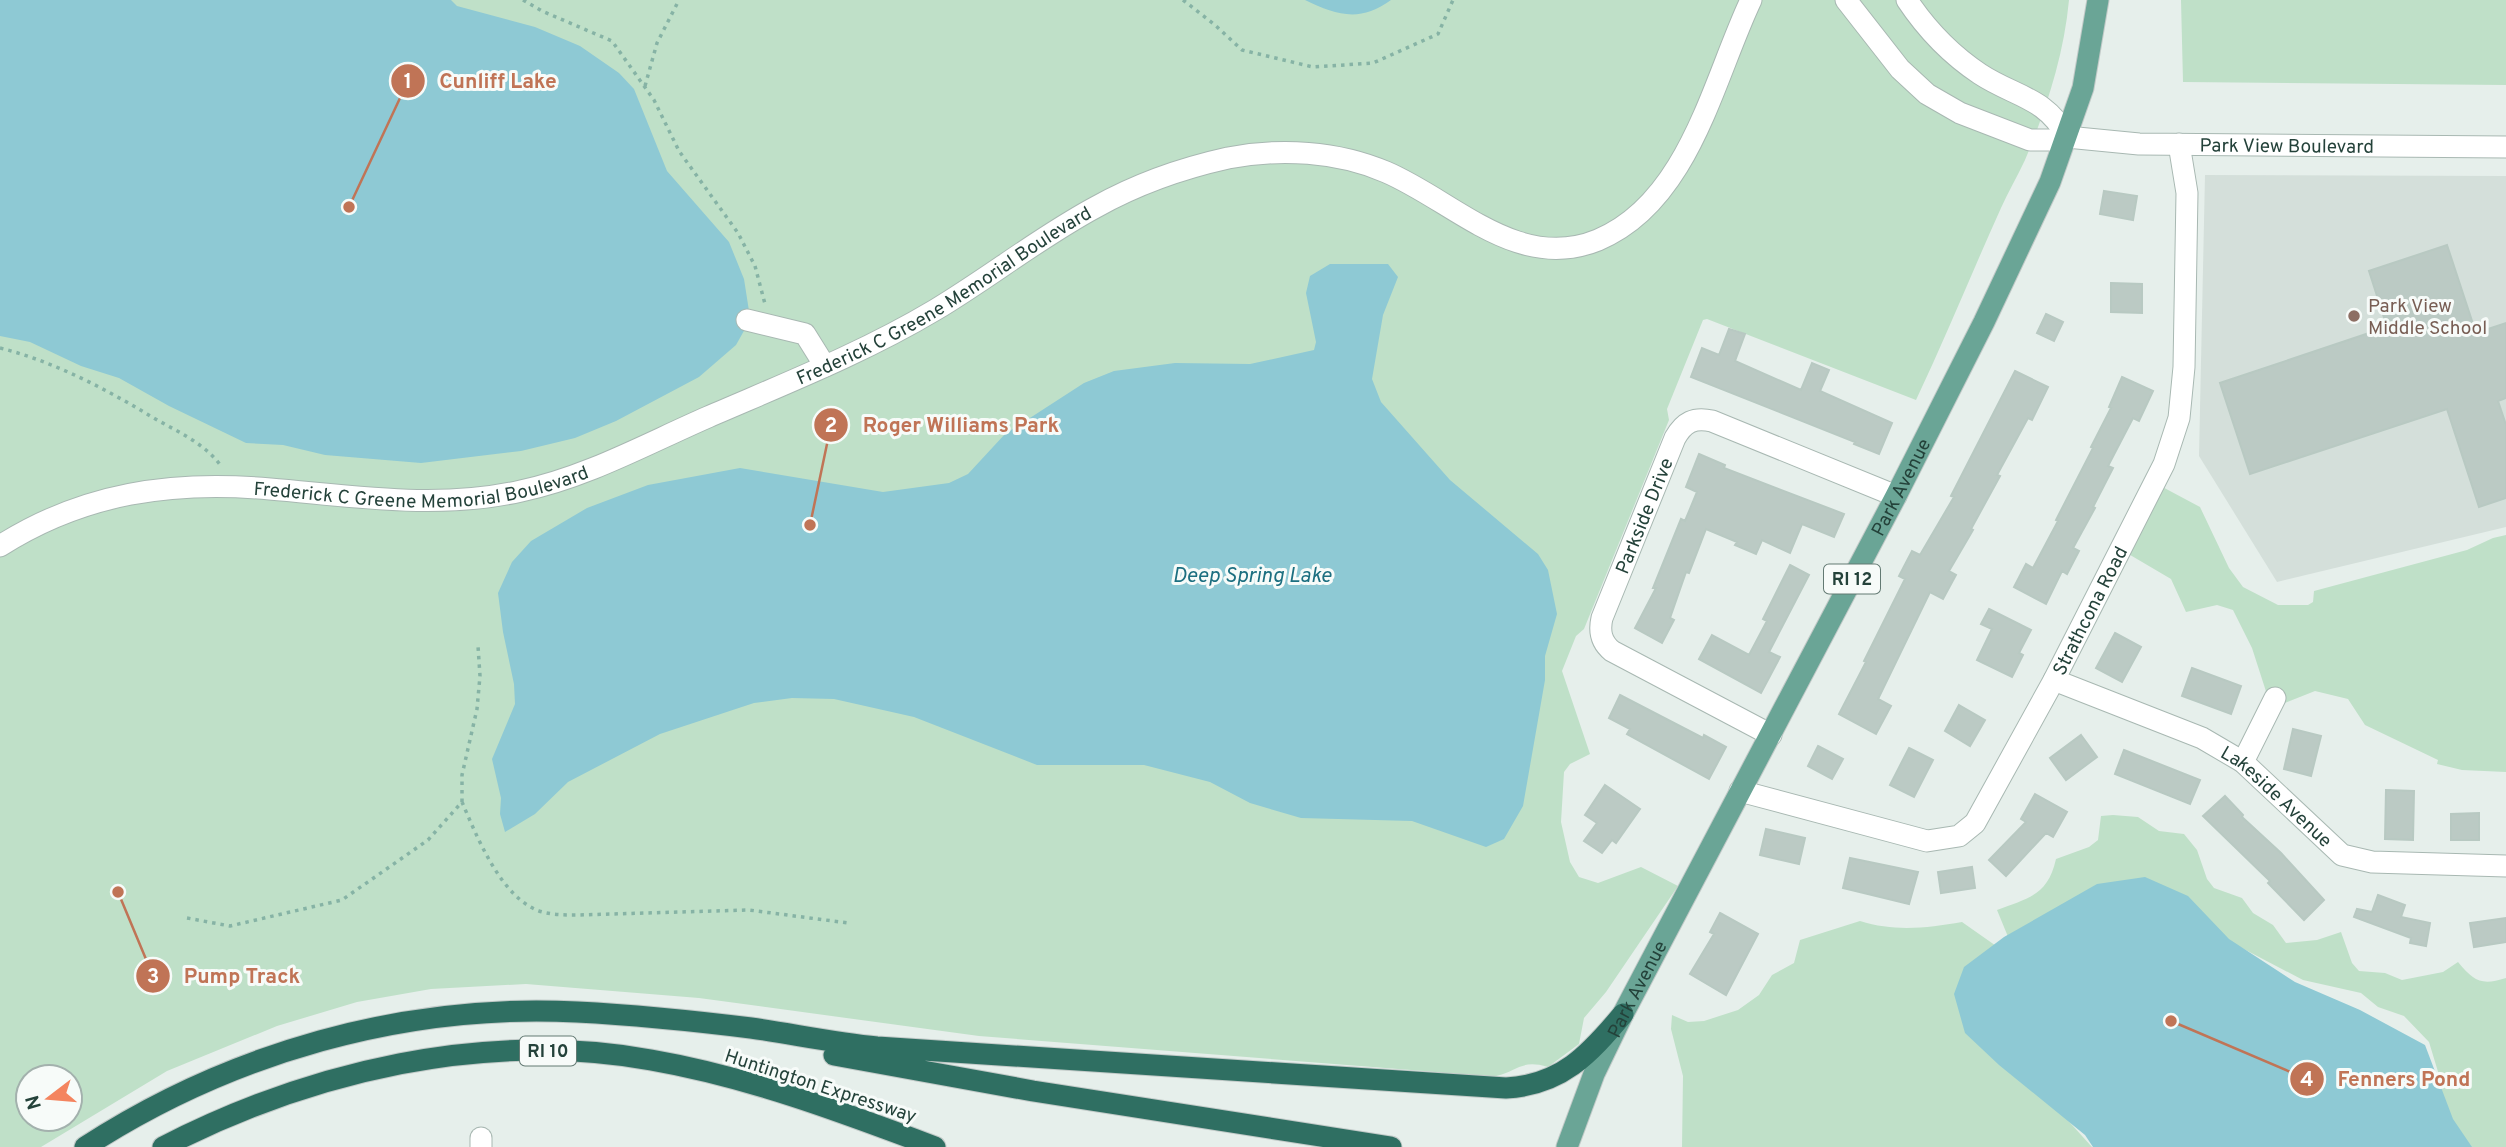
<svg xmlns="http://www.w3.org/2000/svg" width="2506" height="1147" font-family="Overpass,sans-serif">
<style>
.built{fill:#d4dfda}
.green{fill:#bfe0c8;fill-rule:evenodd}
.water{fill:#8ec9d4}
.building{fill:#bbcac4;stroke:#b8c9c2;stroke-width:2}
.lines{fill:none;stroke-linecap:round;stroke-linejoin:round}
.minor-casing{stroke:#a8b8b2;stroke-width:23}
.major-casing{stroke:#c2cac8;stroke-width:23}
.highway-casing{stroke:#c2cac8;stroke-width:23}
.path{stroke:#86b3a5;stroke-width:3.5;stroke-dasharray:3.5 5;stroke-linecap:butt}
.minor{stroke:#fff;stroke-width:21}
.major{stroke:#6aa596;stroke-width:21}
.highway{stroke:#2f6f62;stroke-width:21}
.education-dot{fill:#8d6e63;stroke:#f7fbf9;stroke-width:2.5}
.labels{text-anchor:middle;stroke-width:6;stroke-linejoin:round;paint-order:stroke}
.shield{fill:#f7fbf9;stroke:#637a73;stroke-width:2}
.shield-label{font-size:18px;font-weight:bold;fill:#24423a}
.street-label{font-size:19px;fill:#24423a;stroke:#f7fbf9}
.education-label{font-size:19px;fill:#785e54;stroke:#f7fbf9;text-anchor:start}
.water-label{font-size:21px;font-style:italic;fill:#1c6f80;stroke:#f7fbf9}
.leader{fill:none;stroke:#c07456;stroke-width:2.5}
.callout-dot{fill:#c07456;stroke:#f7fbf9;stroke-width:2.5}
.mark-label{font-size:21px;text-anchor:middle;font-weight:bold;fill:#fff}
.callout-label{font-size:21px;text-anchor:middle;font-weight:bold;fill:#c07456;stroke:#f7fbf9;stroke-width:6;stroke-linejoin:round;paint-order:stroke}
</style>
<rect width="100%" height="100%" fill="#e6efeb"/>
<!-- built -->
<path class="built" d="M2205,175L2506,176V527L2277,582L2199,456Z"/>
<!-- green -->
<path class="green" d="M0,0H2069C2064,55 2046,110 2025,160C2017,177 2008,192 2001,208C1972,272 1946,337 1916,400L1707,319L1703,320L1667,409L1669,420L1584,629L1576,636L1562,671L1590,754L1570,764L1564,772L1561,822L1570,862L1579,877L1598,883L1641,867L1678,886L1606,992L1584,1018L1579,1044L1548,1067C1521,1059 1518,1071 1496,1076C1482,1079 1440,1072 1424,1071L979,1036L699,998L526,984L431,989L357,1002L277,1026L167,1071L41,1147H0ZM28,1077H70V1119H28Z
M2181,0H2506V85L2183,82Z
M2155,483L2200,507L2229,568L2243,587L2278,605H2308L2313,602L2314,591L2467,550L2493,538L2506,535V772L2462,770L2437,764L2438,760L2365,725L2348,699L2315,691L2277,706L2272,710L2252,648L2233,610L2217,605L2186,612L2171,579L2120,549Z
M2113,815L2138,817L2159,831L2184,834L2197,850L2207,879L2214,888L2242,898L2253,913L2273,925L2286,943L2317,940L2341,932L2352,963L2359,971L2385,973L2402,980L2443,972L2458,962C2474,981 2481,986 2506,978V1147H2450L2439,1108V1075L2429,1042L2404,1016L2378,1007L2361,993L2303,980L2200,926L2011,944L1997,910C2029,898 2048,895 2056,859L2089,847L2098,840L2101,816Z
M1860,921C1895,932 1927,928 1962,922L1999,948L2063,1115L2092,1147H1682L1683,1076L1671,1029L1672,1015L1688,1022L1704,1021L1738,1010L1759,995L1772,975L1794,963L1800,940Z"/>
<!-- water -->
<path class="water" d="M0,0H451L457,6L535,27L580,46L619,73L634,89L667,171L729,242L744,279L749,311L745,329L736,345L699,377L616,421L575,438L521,451L421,463L325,455L283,445L246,443L169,406L119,378L81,366L30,342L0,336Z
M1305,0H1391C1360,23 1336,15 1305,0Z
M1330,264H1388L1398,277L1383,315L1372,379L1381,402L1450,480L1538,554L1548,570L1557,614L1545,656V680L1523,806L1504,839L1486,847L1412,821L1301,818L1250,803L1210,782L1144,765H1037L914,717L834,699L792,698L754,703L660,734L568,782L535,814L505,832L500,814L501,798L492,759L515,704L514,684L503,632L498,593L512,562L531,541L587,508L648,485L740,468L883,492L949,483L968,474L1005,434L1084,383L1114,371L1175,363L1250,364L1314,350L1316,342L1306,293L1310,276Z
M2145,877L2188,896L2229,939L2295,982L2360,1010L2425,1045L2453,1119L2472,1147H2093L2085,1135L1999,1065L1965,1033L1954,994L1964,967L2004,937L2097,884Z"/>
<!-- building -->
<path class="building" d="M2104,191L2137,196L2133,220L2100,214Z
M2447,245L2476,333L2506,323V398L2498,401L2506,425V498L2479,507L2447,409L2250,474L2220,383L2387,327L2369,271Z
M2111,283L2142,284V313L2111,312Z
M2046,314L2063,322L2054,341L2037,333Z
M1729,329L1745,334L1735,361L1801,390L1812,363L1829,370L1820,391L1892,423L1879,454L1854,444L1855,442L1691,377L1702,348L1719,355Z
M2015,371L2048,387L2032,420L2028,418L1997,475L2000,476L1971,529L1973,530L1949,571L1956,575L1943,599L1930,592L1878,699L1891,706L1876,734L1839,714L1866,662L1864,661L1905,579L1899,576L1912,551L1920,555L1954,497L1951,496Z
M2122,377L2153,391L2139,421L2133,418L2108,466L2113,468L2093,507L2095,508L2073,548L2079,551L2067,574L2062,571L2046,604L2014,587L2026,564L2033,568L2058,521L2056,520L2093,448L2091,447L2111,408L2109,407Z
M1699,454L1725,465L1724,468L1844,514L1834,537L1802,524L1790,553L1762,540L1756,554L1735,545L1737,542L1706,529L1689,573L1686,572L1670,618L1674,620L1662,643L1635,628L1656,588H1653L1681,519L1685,521L1697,492L1686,487Z
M1790,565L1809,575L1769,652L1780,657L1761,693L1699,659L1712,635L1749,655L1767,621L1763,619Z
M1989,609L2031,630L2019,653L2023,655L2012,677L1977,660L1992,629L1981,624Z
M2115,633L2141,647L2122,682L2096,668Z
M2192,668L2241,686L2231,714L2182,696Z
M1620,695L1703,738L1704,735L1726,747L1709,779L1627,734L1630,729L1609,718Z
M1959,705L1985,720L1970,746L1945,731Z
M2293,729L2321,736L2311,776L2284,769Z
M2081,735L2097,757L2066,780L2050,758Z
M1818,746L1843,759L1832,779L1808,766Z
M1909,748L1933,760L1914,797L1890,785Z
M2124,750L2200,780L2190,804L2115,774Z
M1605,785L1640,809L1616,843L1612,840L1602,853L1584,841L1597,823L1585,815Z
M2386,790L2414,791L2413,840L2385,839Z
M2035,794L2067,812L2053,837L2046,833L2006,876L1989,860L2026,822L2021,819Z
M2225,796L2243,815L2242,817L2281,853L2324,900L2304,920L2268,883L2270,881L2203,816Z
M2479,813V840H2451V814Z
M1766,829L1805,838L1799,864L1760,855Z
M1850,858L1918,872L1909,904L1843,888Z
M1972,867L1975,888L1941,893L1938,872Z
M2378,895L2405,905L2401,917L2430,923L2426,946L2410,943L2411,938L2354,917L2357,909L2372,912Z
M1720,913L1758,934L1726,995L1690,974L1714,934L1710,932Z
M2506,918V942L2474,947L2470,923Z"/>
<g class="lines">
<defs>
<g id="minor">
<path id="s1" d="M1846,0L1900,69L1927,94L1960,113L2030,140H2055L2067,137L2139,144L2506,147"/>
<path d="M1907,0C1927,30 1950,54 1980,74C2015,97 2046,97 2067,137"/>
<path d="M747,320L805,334L825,366"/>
<path id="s2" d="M0,546C83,493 173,480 270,489C353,496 438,510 521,491C587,477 646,444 708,417C784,384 863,353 935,310C990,277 1040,237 1096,207C1137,184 1183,168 1228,158C1280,148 1337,151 1386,172C1454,201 1518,273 1598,240C1689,202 1713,80 1751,0"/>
<path id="s3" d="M2054,680L2202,738L2243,762L2342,855L2372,862L2506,866"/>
<path id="s4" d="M1771,735L1612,651C1601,642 1599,631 1602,618L1675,438C1684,422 1694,417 1712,421L1896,496"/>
<path d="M2243,762L2275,698"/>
<path id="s5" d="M1740,791L1927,841L1959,836L1975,823L2054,680L2164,464L2179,418L2184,367L2187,193L2179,144"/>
<path d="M481,1138V1147"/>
</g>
<g id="major">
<path id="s6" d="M1567,1147L1594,1074L1623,1014L1896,496L1984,322L2050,182L2083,88L2098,0"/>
</g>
<path id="highway" d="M834,1055L1033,1091L1391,1147
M85,1147C230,1053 404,1003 577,1012C635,1015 694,1021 751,1028C793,1034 835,1043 877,1047L1506,1088C1561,1085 1589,1055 1623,1014
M163,1147C311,1071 485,1030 651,1060C749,1077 842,1112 935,1147"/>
</defs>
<!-- minor casing -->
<use href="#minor" class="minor-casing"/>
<!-- major casing -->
<use href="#major" class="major-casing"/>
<!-- highway casing -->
<use href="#highway" class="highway-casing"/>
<!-- path -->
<path class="path" d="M523,0L542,11L612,41L654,100L679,151L738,233L755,266L765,304
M1183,0L1215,25L1242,50L1313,67L1373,63L1438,34L1453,0
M645,86L657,43L679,0
M0,348C52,361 102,387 147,414C173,430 203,441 221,466
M462,802C477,837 501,897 539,911C552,915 564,915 577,915L749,910L848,923
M187,918L230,926L342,900L428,840L462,802V775L477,709L480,676L478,646"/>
<!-- minor -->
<use href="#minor" class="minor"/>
<!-- major -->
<use href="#major" class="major"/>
<!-- highway -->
<use href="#highway" class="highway"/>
</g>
<!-- markers -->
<circle class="education-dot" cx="2354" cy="316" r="7"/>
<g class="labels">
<!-- shield labels -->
<g class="shield">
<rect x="1824" y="564.5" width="56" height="29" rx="5"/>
<rect x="520" y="1036.5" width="56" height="29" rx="5"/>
</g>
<g class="shield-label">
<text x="1852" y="585">RI 12</text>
<text x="548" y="1057">RI 10</text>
</g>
<!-- street labels -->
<g class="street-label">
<text dy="7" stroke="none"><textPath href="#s1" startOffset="495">Park View Boulevard</textPath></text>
<text dy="7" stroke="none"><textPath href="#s2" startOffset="1001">Frederick C Greene Memorial Boulevard</textPath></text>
<text dy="7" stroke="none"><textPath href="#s2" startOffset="434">Frederick C Greene Memorial Boulevard</textPath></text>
<text dy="7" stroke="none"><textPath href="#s6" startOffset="740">Park Avenue</textPath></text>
<text dy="7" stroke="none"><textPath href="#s4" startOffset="327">Parkside Drive</textPath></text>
<text dy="7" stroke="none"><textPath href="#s5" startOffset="488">Strathcona Road</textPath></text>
<text dy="7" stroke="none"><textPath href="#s3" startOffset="254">Lakeside Avenue</textPath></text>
<text dy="7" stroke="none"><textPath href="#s6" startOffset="173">Park Avenue</textPath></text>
<text transform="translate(821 1085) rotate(18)" y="7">Huntington Expressway</text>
</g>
<!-- education labels -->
<g class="education-label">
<text x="2368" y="312">Park View<tspan x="2368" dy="22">Middle School</tspan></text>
</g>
<!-- water labels -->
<g class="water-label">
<text x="1252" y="582">Deep Spring Lake</text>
</g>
</g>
<!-- callouts -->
<path class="leader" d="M349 207L408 81M810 525L831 425M118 892L153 976M2171 1021L2307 1079"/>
<g class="callout-dot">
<circle cx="349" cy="207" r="7"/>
<circle cx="810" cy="525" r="7"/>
<circle cx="118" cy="892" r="7"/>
<circle cx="2171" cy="1021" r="7"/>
<circle cx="408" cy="81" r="18"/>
<circle cx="831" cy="425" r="18"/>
<circle cx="153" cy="976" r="18"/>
<circle cx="2307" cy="1079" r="18"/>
</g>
<g class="mark-label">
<text x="408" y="88">1</text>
<text x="831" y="432">2</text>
<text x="153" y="983">3</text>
<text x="2307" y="1086">4</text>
</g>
<g class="callout-label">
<text x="498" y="88">Cunliff Lake</text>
<text x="961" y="432">Roger Williams Park</text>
<text x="242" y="983">Pump Track</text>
<text x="2404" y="1086">Fenners Pond</text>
</g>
<!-- north arrow -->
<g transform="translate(49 1098) rotate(254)"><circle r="33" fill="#f7fbf9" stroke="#a3b1ad" stroke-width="2"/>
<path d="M0-5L12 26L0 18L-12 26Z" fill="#f4845f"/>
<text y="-10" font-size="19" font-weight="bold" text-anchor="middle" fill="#24423a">N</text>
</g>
</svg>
